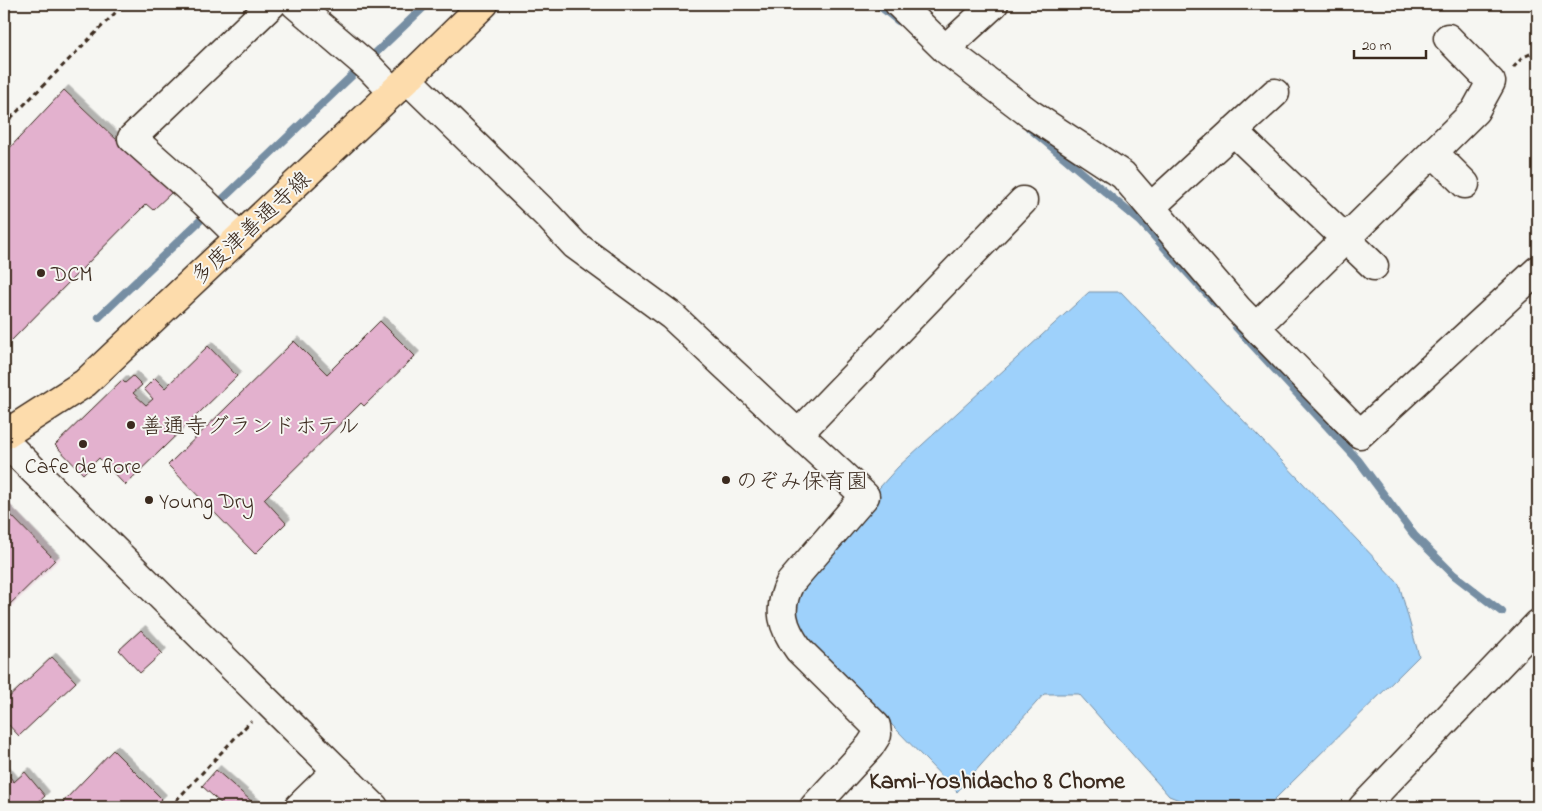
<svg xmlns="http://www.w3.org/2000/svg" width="1542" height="811" font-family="'Indie Flower','Klee One',sans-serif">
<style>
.built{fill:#f0e1e7}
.water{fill:#9ed1fb;stroke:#768ea3}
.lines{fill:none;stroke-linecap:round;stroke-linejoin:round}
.stream{stroke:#768ea3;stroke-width:8}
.building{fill:#e3b1ce;stroke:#3b2a1e;filter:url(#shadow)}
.minor-casing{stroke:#3b2a1e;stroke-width:31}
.major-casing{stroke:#3b2a1e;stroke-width:31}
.path{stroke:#3b2a1e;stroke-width:3;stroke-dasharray:5 4;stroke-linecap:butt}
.minor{stroke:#f6f6f2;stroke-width:28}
.major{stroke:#fddcac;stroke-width:28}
.poi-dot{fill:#3b2a1e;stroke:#f6f6f2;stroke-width:2}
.labels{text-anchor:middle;stroke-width:4;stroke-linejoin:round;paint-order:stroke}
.street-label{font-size:22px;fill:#3b2a1e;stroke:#f6f6f2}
.poi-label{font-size:22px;fill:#3b2a1e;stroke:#f6f6f2;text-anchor:start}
.neighbourhood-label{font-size:24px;font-weight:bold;fill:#3b2a1e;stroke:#f6f6f2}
</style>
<defs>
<filter id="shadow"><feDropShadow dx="4.5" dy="-4.5" stdDeviation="0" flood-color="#0004"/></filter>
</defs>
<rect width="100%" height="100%" fill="#f6f6f2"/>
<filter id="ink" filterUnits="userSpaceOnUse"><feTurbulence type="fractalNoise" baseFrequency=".02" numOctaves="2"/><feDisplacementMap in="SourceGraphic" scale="10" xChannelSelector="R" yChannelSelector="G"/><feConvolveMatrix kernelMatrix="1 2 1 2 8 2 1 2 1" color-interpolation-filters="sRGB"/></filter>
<g filter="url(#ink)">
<!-- built -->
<path class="built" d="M4,498L61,558L4,614Z"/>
<!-- water -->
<path class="water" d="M1089,292H1121L1399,584L1419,656L1272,802L1246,807H1197L1169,796L1079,694H1044L957,792L802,632L788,605L793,584L898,467Z"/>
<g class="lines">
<!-- stream -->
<path class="stream" d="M877,4L898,21
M1029,128L1141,222L1215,303
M99,317L427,4
M1236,327L1358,460L1414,535L1454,575L1502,612"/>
</g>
<!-- building -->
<path class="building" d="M64,90L172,192L153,210L146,204L8,344L4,346V154Z
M380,321L415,356L364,406L361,403L264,499L286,523L255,554L168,465L294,341L327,374Z
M208,346L237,376L125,485L99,458L83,474L55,445L122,380L125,383L133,376L142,385L133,393L146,405L153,399L144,389L155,378L165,388Z
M4,508L55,560L4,610Z
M141,630L162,653L140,673L119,650Z
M52,657L76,682L19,736L4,720V702Z
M113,750L162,799L154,807H68L63,802Z
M4,770L14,782L25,772L45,796L34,806V807H4Z
M216,770L258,807H225L202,786Z"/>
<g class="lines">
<defs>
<path id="minor" d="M295,4L371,69L393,92
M899,4L945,49L1029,113L1123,175L1238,309L1360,434L1538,270
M945,49L994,4
M407,79L548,216L575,245L672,316L865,496L790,583C777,609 782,627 799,650L876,726L877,735L870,746L814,807
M1233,131L1374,266
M1433,152L1465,184
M1151,207L1275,93
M240,237L203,201L132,138L272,4
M1256,327L1475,111L1491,82L1448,38
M798,434L1023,201
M4,441L374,807
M299,807L337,770
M326,807L351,784
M1363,807L1538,624"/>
<path id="major" d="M4,435L85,383L407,79L484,4"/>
</defs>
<!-- minor casing -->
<use href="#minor" class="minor-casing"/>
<!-- major casing -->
<use href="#major" class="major-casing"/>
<!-- path -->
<path class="path" d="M1513,68L1523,57L1538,51
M4,112L10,119
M4,125L124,4
M170,807L251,721"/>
<!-- minor -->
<use href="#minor" class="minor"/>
<!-- major -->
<use href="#major" class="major"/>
</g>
</g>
<!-- markers -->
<g class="poi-dot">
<circle cx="41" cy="273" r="5"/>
<circle cx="131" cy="425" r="5"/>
<circle cx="83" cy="444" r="5"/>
<circle cx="726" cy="480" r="5"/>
<circle cx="149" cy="500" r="5"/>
</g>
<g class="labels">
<!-- street labels -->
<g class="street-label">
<text transform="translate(250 227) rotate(-43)" y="8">多度津善通寺線</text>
</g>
<!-- poi labels -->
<g class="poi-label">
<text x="51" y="281">DCM</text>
<text x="141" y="433">善通寺グランドホテル</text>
<text x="83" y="473" text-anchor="middle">Cafe de flore</text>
<text x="736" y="488">のぞみ保育園</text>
<text x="159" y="508">Young Dry</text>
</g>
<!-- neighbourhood labels -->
<g class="neighbourhood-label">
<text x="997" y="788">Kami-Yoshidacho 8 Chome</text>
</g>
</g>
<!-- margin -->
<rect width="1542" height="811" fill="none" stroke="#f6f6f2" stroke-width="20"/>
<rect x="10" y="10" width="1522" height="791" fill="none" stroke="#3b2a1e" stroke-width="2" filter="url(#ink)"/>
<!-- scale -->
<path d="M1354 50v8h72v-8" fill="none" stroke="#3b2a1e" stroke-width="2.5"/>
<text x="1362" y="50" font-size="15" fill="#3b2a1e" stroke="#f6f6f2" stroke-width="4" paint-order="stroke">20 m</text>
</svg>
